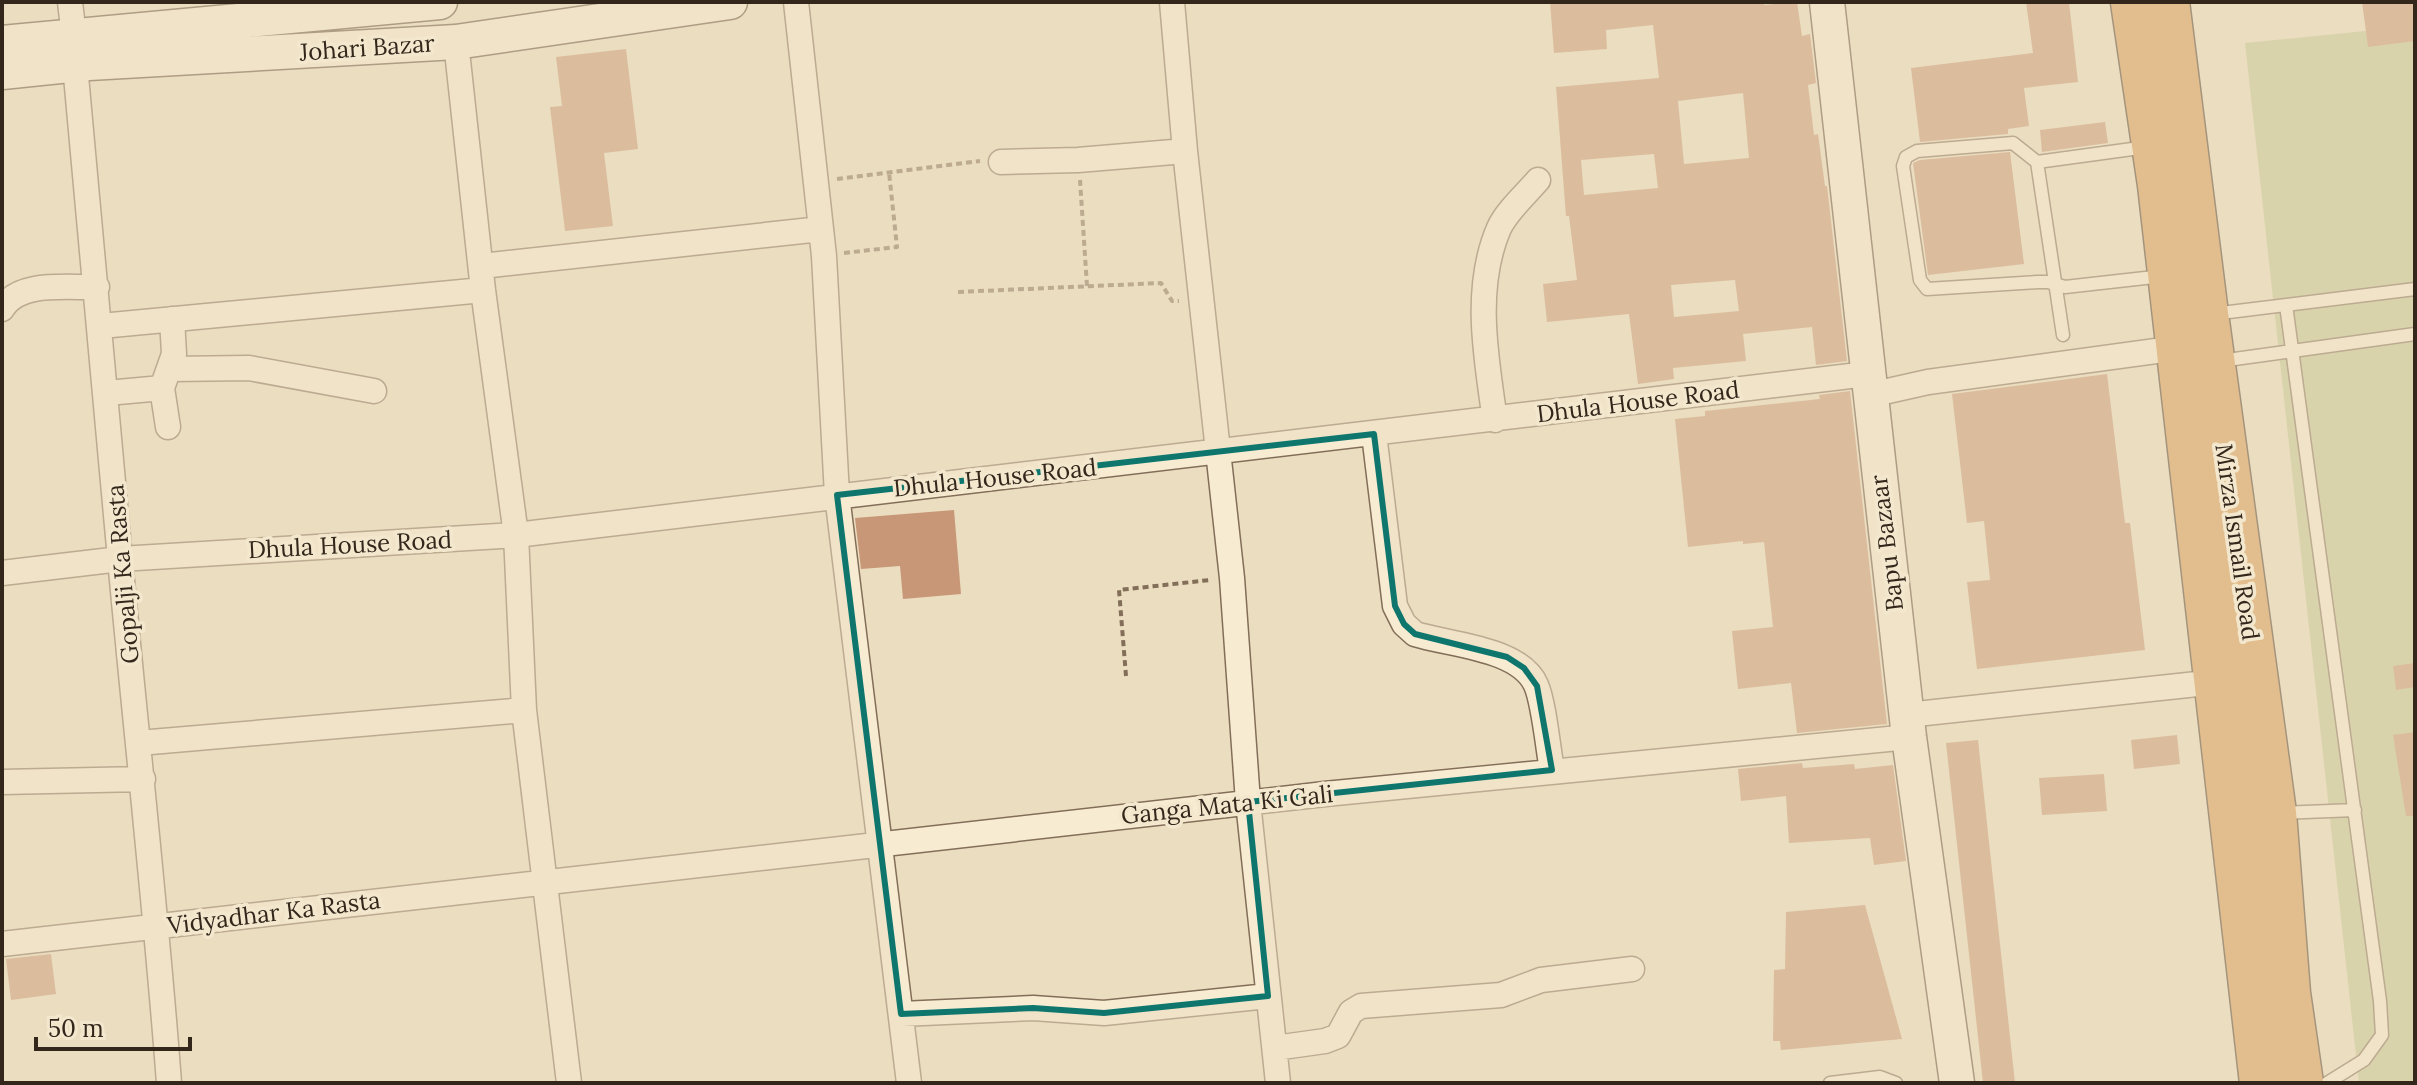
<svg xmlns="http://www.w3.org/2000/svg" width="2417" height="1085" font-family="Lora,serif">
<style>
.green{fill:#c3c894}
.building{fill:#c79777;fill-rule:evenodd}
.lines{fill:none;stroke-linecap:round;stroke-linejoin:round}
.lane-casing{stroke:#836e59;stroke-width:15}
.street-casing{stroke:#836e59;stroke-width:27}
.secondary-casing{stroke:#644f3c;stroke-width:37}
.highway-casing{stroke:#503d2d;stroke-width:47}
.path{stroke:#836e59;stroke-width:4;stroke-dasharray:6 4;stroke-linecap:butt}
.lane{stroke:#f7ebd2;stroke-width:12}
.street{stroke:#f7ebd2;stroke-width:24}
.secondary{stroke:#f7ebd2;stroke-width:34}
.highway{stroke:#d89a53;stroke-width:44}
.marked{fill:none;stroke:#0f766e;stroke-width:6;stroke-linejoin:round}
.labels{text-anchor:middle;stroke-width:7;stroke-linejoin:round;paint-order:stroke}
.street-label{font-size:24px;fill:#33271c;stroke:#f3e8ce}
</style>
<rect width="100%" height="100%" fill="#ebddbf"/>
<!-- green -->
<path class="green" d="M2415,26V1083H2359L2245,43Z"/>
<!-- building -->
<path class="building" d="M1550,2H1764V5L1797,2L1802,36L1810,34L1816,83L1808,85L1814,135L1818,134L1825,186H1827L1847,361L1816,365L1812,327L1743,334L1746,361L1673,368L1674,379L1638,384L1629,314L1547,322L1543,284L1577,280L1569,216H1566L1556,87L1659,78L1653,25L1606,30L1607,49L1554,53ZM1743,93L1749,158L1684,164L1678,101ZM1654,154L1658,188L1584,195L1581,160ZM1735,280L1739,311L1674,317L1671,285Z
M2026,2H2069L2078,82L2024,88L2029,126L2008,129V134L1920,142L1911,68L2033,53Z
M2362,2H2415V41L2368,47Z
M626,49L638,149L604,153L613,226L565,231L550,107L562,106L556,57Z
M2105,122L2108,143L2042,152L2040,130Z
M2010,152L2024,264L1928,275L1913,163L1920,160Z
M2107,374L2125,523H2130L2145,650L1977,669L1967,582L1990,580L1984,521L1967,523L1952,394Z
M1850,391L1887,724L1797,733L1791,683L1738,689L1732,631L1773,627L1764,542L1743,544V541L1688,547L1675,419L1705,416V411L1820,399L1819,395Z
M954,510L961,594L903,599L900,566L861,569L855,518Z
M2415,663V687L2396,690L2393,666Z
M2415,732V816H2406L2393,735Z
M2177,735L2180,764L2134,769L2131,740Z
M1978,740L2015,1083H1983L1946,743Z
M1802,763L1803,768L1854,764L1855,769L1893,765L1906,861L1874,865L1870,838L1789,843L1786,796L1741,801L1738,769Z
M2104,774L2107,811L2042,815L2039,778Z
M1865,905L1902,1039L1781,1050L1780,1041H1773L1774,970L1785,969L1786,912Z
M51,954L56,994L11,1000L6,959Z"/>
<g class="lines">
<defs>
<path id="lane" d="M2147,147L2037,162L2013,143L1917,151L1906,157L1903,166L1920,280L1927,289L2038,282H2048L2065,287L2163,276
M2037,162L2063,335
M2286,305L2380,1001L2382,1035L2364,1060L2327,1083
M2213,314L2415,289
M2220,361L2415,334
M2282,813L2355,810
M1830,1083L1880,1077L1896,1083"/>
<path id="street" d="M70,2L74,36
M796,2L824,256L837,495L909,1083
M1172,2L1185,151L1232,578L1248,802L1278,1083
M456,42L483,290L516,535L524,710L569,1083
M75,65C91,229 105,394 120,559C136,734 156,908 169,1083
M1001,162L1078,160L1185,151
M482,266L821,229
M2,309C18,280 68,288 97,287
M101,326L483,290
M171,369L249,368L374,391
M107,393L162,388
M1870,395L1928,382L2178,348
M1495,420C1486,357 1473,288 1499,228C1507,211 1526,194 1538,180
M168,427L162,388L174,354L172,319
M1374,434L1395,606L1404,624L1415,634C1450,645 1520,648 1536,685C1544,703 1548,749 1552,770
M2,573L120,559L516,535L1867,374
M1907,715L2216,682
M139,743L524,710
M2,782L143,779
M2,944L1325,794L1909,737
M901,1014L1033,1008L1104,1013L1268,996
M1275,1048L1325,1041L1338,1036L1351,1012L1361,1006L1501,995L1541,980L1632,969"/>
<path id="secondary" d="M1827,2L1909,737L1957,1083
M2,43L440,2
M2,72L89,63L456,42L730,2"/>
<path id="highway" d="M2133,2L2160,185L2262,1083
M2167,2L2206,314L2274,813L2288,993L2301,1083"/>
</defs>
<!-- lane casing -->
<use href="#lane" class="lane-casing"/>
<!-- street casing -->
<use href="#street" class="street-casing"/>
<!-- secondary casing -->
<use href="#secondary" class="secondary-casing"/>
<!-- highway casing -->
<use href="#highway" class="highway-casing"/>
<!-- path -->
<path class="path" d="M837,179L980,161
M1080,180L1087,286
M844,253L897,247L889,172
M958,292L1161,283L1172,301H1179
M1126,676L1119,590L1210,580"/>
<!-- lane -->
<use href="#lane" class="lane"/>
<!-- street -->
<use href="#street" class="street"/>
<!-- secondary -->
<use href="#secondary" class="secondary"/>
<!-- highway -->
<use href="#highway" class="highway"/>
</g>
<!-- marked area -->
<path d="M0 0H2417V1085H0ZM1374,434L1395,606L1404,624L1415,634L1507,657L1524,668L1537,686L1552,770L1248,802L1268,996L1104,1013L1033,1008L901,1014L837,495Z" fill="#ebddbf" fill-opacity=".55" fill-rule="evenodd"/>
<path class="marked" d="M1374,434L1395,606L1404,624L1415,634L1507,657L1524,668L1537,686L1552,770L1248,802L1268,996L1104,1013L1033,1008L901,1014L837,495Z"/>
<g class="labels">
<!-- street labels -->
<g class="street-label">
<text transform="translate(367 48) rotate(-4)" y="8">Johari Bazar</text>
<text transform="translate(1638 402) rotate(-7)" y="8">Dhula House Road</text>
<text transform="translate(995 478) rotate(-6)" y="8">Dhula House Road</text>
<text transform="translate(2237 542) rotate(82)" y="8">Mirza Ismail Road</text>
<text transform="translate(1887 543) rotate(-97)" y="8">Bapu Bazaar</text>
<text transform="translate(350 545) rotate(-3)" y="8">Dhula House Road</text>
<text transform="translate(123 574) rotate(-95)" y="8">Gopalji Ka Rasta</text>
<text transform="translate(1227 805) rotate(-6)" y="8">Ganga Mata Ki Gali</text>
<text transform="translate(274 913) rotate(-7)" y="8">Vidyadhar Ka Rasta</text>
</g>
</g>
<!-- border -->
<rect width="2417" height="1085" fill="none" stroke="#33271c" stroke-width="8"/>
<!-- scale -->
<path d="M36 1037v12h154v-12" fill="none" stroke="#33271c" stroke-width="4"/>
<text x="48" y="1037" font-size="24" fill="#33271c" stroke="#f3e8ce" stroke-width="6" paint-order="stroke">50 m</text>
</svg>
